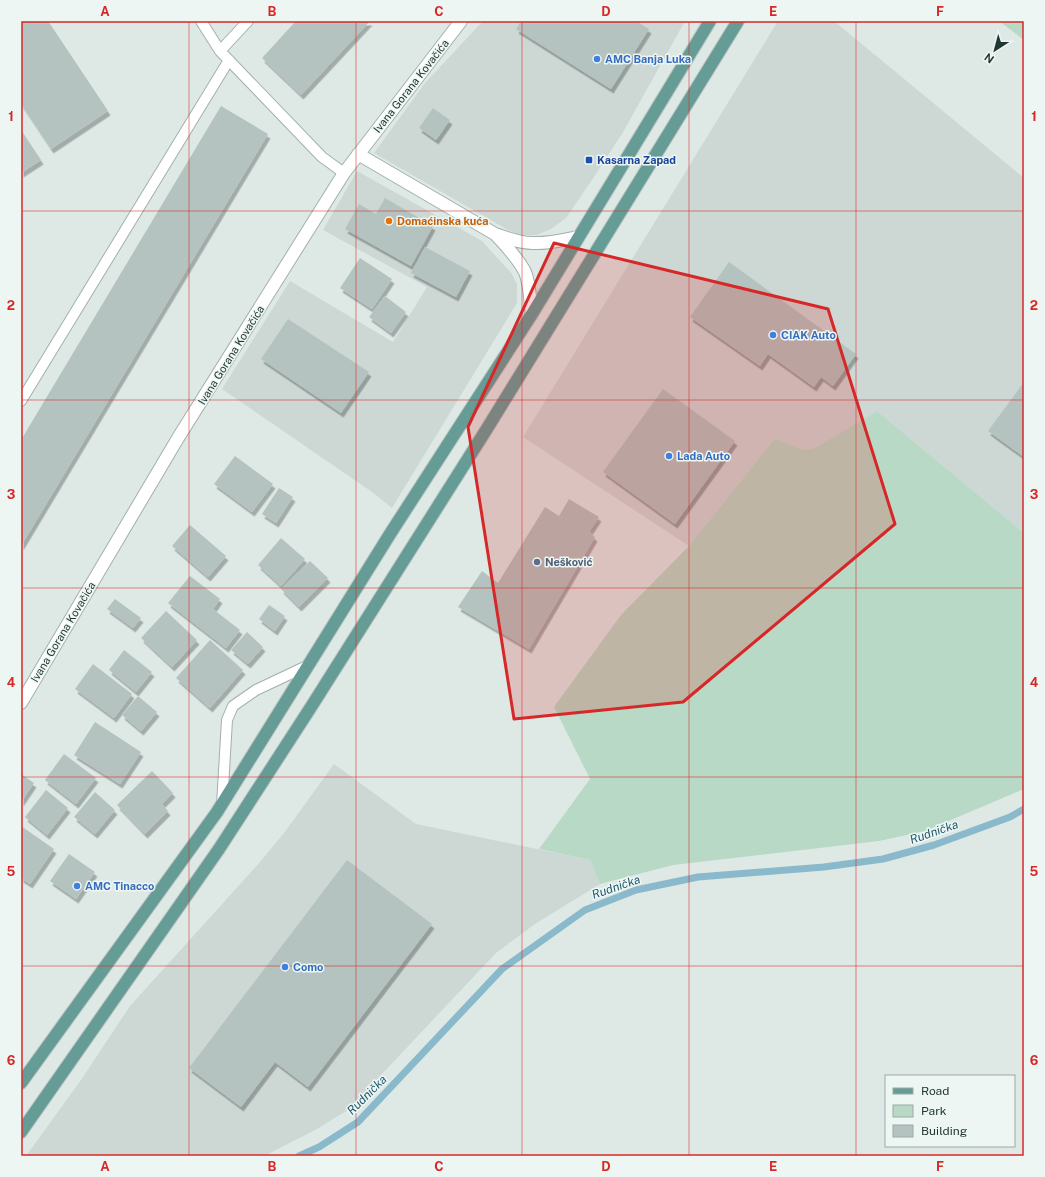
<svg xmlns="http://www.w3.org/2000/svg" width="1045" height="1177" font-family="'Public Sans',sans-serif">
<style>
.built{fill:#cdd8d4}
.green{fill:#b8d9c5}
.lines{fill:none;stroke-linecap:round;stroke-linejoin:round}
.stream{stroke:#89b9cb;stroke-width:7}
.building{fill:#b4c3bf;filter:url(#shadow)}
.lane-casing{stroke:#a2b0ac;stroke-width:12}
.street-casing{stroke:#a2b0ac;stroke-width:14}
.primary-casing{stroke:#bcc3c2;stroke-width:14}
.lane{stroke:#fff;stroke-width:10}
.street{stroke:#fff;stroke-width:12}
.primary{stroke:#659c95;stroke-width:12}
.marked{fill:#d62828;fill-opacity:0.2;stroke:#d62828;stroke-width:3;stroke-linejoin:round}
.grid{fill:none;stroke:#d62828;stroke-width:1;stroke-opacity:0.55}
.shop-dot{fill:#3f7fe0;stroke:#eef6f3;stroke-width:1.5}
.transit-dot{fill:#1a4fb4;stroke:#eef6f3;stroke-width:1.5}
.food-dot{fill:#e8710a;stroke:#eef6f3;stroke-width:1.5}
.service-dot{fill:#5c6f8a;stroke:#eef6f3;stroke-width:1.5}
.labels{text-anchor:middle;stroke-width:3;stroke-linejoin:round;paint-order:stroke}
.shop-label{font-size:11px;font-weight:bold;fill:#366cbe;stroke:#eef6f3;text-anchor:start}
.street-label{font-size:11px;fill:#213734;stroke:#eef6f3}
.transit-label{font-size:11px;font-weight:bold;fill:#164399;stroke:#eef6f3;text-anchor:start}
.food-label{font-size:11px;font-weight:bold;fill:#c56008;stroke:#eef6f3;text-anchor:start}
.service-label{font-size:11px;font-weight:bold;fill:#4e5e75;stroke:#eef6f3;text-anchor:start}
.water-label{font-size:12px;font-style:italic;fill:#1f586f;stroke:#eef6f3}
.neatline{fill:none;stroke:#d62828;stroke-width:1.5}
.grid-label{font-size:13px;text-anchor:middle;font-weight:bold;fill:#d62828}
</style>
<defs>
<filter id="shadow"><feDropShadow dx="2.5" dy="4.5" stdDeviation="0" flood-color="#0004"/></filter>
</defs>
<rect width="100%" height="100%" fill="#dee9e5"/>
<!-- built -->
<path class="built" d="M483,21H685L622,134L590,183L566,218L551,229L537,235H521L508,230L374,153L425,83Z
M778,21H834L1024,178V533L877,411L814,448L803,450L775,438L689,546L523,437Z
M357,171L482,241L512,274L517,284V303L392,508L372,492L222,389L290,281L393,342L427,287L323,230Z
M334,764L416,824L590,860L600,884L535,924L496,953L348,1110L317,1129L266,1155L260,1156H26L81,1080L130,1006L260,862L284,833Z"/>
<!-- green -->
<path class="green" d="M999,21H1024V40Z
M877,411L1024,533V789L925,831L879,841L673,865L600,884L590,860L539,849L590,779L554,707L621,615L689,546L775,438L803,450L814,448Z"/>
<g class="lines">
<!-- stream -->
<path class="stream" d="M299,1156L319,1147L358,1122L502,969L585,910L636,890L698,877L824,867L883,859L934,845L1010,817L1024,809"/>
</g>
<!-- building -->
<path class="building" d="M21,21H48L108,111L51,149L21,104Z
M296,21H370L301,95L262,58Z
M521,21H636L649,29L611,89L516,29Z
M221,106L268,134L21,546V440Z
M433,108L450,120L436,140L419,128Z
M21,130L41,160L21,173Z
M385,198L433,226L411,266L345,229L359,204L376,214Z
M425,247L470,271L456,297L411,273Z
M360,258L392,279L372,309L340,288Z
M729,262L856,354L833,386L821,377L814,387L768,354L760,366L690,317Z
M385,296L406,312L391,333L369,317Z
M288,319L369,372L341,413L261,359Z
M1024,382V457L988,431Z
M663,389L735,441L675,524L603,472Z
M235,456L273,484L252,512L214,484Z
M279,488L293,497L276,523L262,514Z
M569,499L599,517L589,532L595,537L529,649L458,607L482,571L498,583L545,507L559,516Z
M190,525L226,556L208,577L172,546Z
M281,538L305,559L281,586L258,565Z
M310,561L328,578L299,607L281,589Z
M190,576L220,599L213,609L240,630L226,648L168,603Z
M115,599L141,618L133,628L107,609Z
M269,605L285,616L275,631L259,619Z
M166,611L197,640L172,667L141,638Z
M247,632L263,647L248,664L231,650Z
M210,640L243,670L210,708L176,678Z
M124,650L152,672L136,692L109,670Z
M93,664L132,694L114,718L75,689Z
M138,696L157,712L141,731L122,715Z
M95,722L141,752L120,784L74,755Z
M64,754L96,778L76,804L45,780Z
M152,771L173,793L162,804L168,811L145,834L117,805Z
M21,774L34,783L21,802Z
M46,790L68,808L47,835L25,817Z
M95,792L115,810L95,834L74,817Z
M21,826L54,849L30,884L21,878Z
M69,854L95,872L76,899L50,881Z
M347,860L432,924L308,1087L275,1062L241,1107L189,1068Z"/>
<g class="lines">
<defs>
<path id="lane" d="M201,21L220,51L248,21
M220,51L322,157L344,173
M21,401L229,60
M222,805L227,720L233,706L256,690L309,665"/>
<path id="street" d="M358,154L495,234C507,238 519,243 532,243C547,244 563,240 578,237
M496,235C506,246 518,258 525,272C530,284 530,301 532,314
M21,703L178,438L344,173L461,21"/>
<path id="primary" d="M21,1083L217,812L390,534L532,314L710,21
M21,1132L219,849L311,707L488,427L738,21"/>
</defs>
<!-- lane casing -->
<use href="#lane" class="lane-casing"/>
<!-- street casing -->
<use href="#street" class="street-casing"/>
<!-- primary casing -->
<use href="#primary" class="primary-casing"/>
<!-- lane -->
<use href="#lane" class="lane"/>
<!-- street -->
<use href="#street" class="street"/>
<!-- primary -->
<use href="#primary" class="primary"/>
</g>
<!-- marked area -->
<path class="marked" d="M554,243L828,309L895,524L683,702L514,719L468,427Z"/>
<!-- grid -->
<path class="grid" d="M189,21V1156M356,21V1156M522,21V1156M689,21V1156M856,21V1156M21,211H1024M21,400H1024M21,588H1024M21,777H1024M21,966H1024"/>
<!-- markers -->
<g class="shop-dot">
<circle cx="597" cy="59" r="4"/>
<circle cx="773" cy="335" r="4"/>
<circle cx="669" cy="456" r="4"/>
<circle cx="77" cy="886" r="4"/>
<circle cx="285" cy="967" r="4"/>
</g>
<rect class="transit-dot" x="585" y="156" width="8" height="8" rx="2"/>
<circle class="food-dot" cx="389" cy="221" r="4"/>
<circle class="service-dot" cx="537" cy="562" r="4"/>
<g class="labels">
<!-- shop labels -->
<g class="shop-label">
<text x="605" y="63">AMC Banja Luka</text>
<text x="781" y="339">CIAK Auto</text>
<text x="677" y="460">Lada Auto</text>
<text x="85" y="890">AMC Tinacco</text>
<text x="293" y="971">Como</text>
</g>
<!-- street labels -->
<g class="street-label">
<text transform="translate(411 86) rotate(-52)" y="4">Ivana Gorana Kovačića</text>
<text transform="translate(231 355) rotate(-58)" y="4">Ivana Gorana Kovačića</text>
<text transform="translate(63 632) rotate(-59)" y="4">Ivana Gorana Kovačića</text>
</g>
<!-- transit labels -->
<g class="transit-label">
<text x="597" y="164">Kasarna Zapad</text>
</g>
<!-- food labels -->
<g class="food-label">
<text x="397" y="225">Domaćinska kuća</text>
</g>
<!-- service labels -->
<g class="service-label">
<text x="545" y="566">Nešković</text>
</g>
<!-- water labels -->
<g class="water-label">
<text transform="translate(934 832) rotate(-19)" y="4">Rudnička</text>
<text transform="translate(616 887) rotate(-19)" y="4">Rudnička</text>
<text transform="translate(367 1095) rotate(-45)" y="4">Rudnička</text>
</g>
</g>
<!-- border -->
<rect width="1045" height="1177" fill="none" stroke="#eef6f3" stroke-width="44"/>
<!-- legend -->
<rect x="885" y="1075" width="130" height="72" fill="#eef6f3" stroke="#9caaa7"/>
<rect x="893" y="1088" width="20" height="6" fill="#659c95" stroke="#9caaa7"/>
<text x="921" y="1095" font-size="12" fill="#213734">Road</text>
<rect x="893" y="1105" width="20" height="12" fill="#b8d9c5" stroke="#9caaa7"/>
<text x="921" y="1115" font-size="12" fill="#213734">Park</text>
<rect x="893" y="1125" width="20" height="12" fill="#b4c3bf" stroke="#9caaa7"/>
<text x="921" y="1135" font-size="12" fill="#213734">Building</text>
<!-- north arrow -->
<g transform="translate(995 50) rotate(216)" stroke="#eef6f3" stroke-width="3" paint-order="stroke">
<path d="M0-3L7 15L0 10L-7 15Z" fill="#213734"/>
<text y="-6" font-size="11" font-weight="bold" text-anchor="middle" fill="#213734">N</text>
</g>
<rect x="22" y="22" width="1001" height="1133" class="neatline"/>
<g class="grid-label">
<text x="105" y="16">A</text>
<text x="272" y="16">B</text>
<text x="439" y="16">C</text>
<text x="606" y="16">D</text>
<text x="773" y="16">E</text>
<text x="940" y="16">F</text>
<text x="11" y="121">1</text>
<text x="1034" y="121">1</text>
<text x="11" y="310">2</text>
<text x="1034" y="310">2</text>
<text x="11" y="499">3</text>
<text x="1034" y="499">3</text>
<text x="11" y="687">4</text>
<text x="1034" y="687">4</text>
<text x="11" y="876">5</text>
<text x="1034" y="876">5</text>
<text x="11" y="1065">6</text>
<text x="1034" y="1065">6</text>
<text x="105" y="1171">A</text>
<text x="272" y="1171">B</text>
<text x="439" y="1171">C</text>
<text x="606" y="1171">D</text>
<text x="773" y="1171">E</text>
<text x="940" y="1171">F</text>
</g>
</svg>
